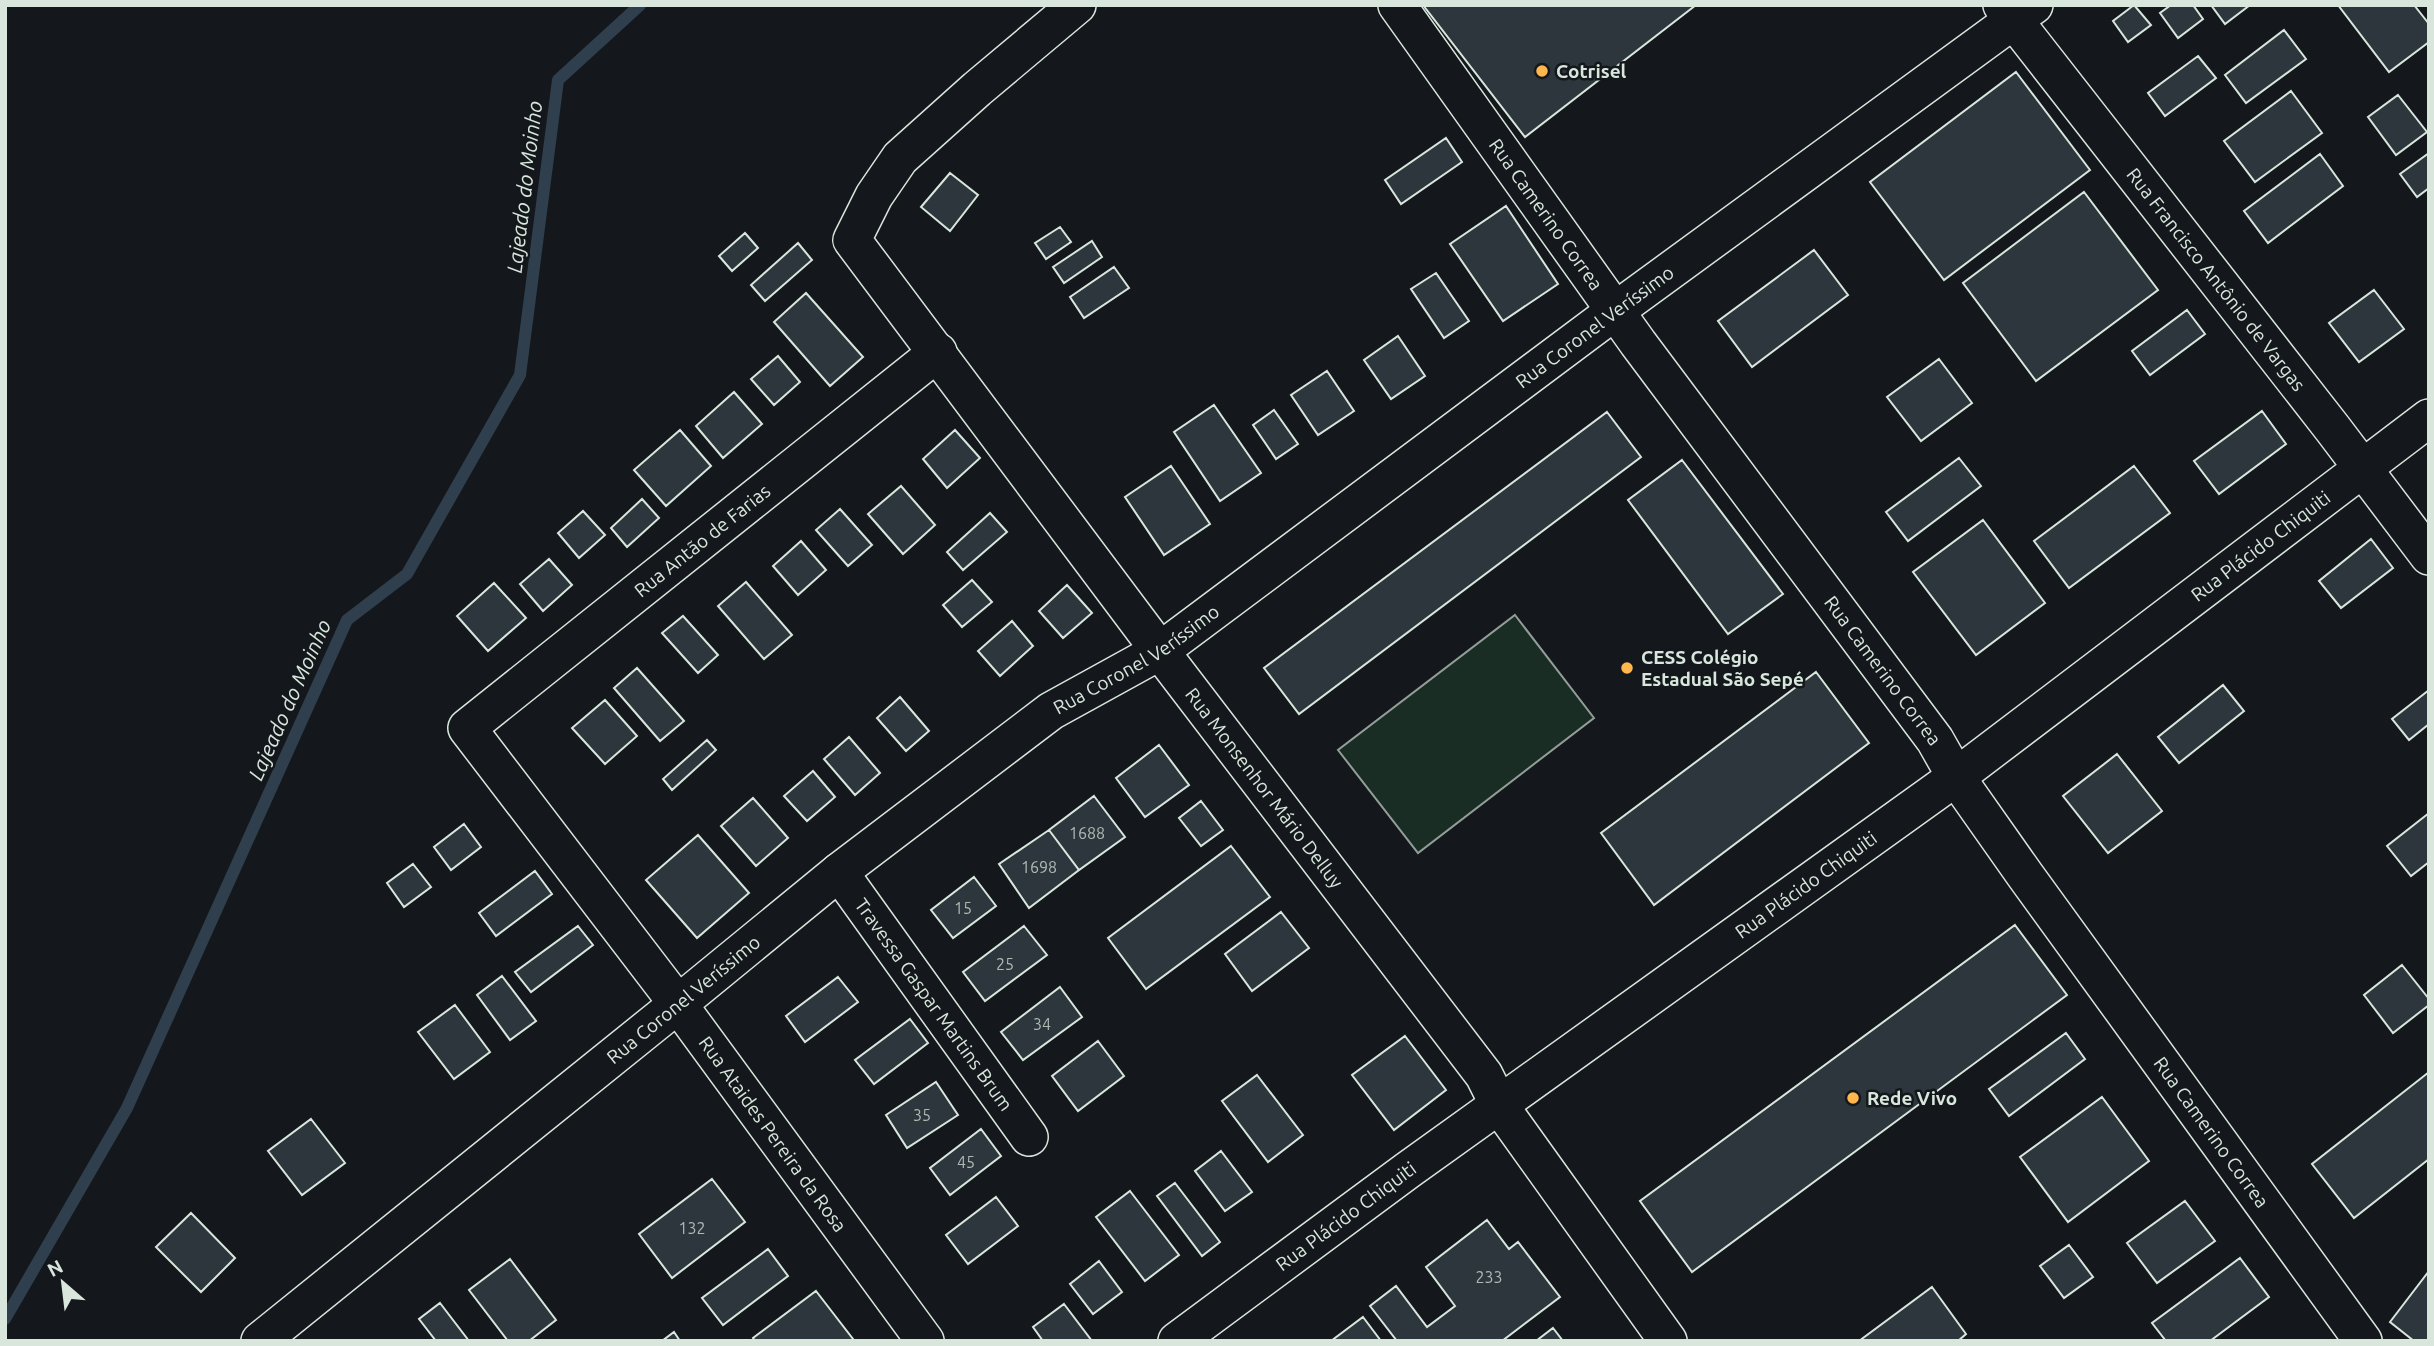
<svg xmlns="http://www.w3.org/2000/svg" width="2434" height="1346" font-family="Ubuntu,sans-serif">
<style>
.green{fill:#1a2d24;stroke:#939e99;stroke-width:2}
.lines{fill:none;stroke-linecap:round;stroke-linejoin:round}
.stream{stroke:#2f3f4d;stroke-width:12}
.building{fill:#2c363c;stroke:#d8e6dc;stroke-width:2}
.street-casing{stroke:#d8e6dc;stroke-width:40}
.street{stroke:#14181c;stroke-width:37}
.poi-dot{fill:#ffb74d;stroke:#14181c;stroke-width:2.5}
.labels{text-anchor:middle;stroke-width:5;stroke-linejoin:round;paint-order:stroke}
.number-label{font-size:16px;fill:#adbab4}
.poi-label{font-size:19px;font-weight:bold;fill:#d8e6dc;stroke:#14181c;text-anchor:start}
.street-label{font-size:19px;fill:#d8e6dc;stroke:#14181c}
.water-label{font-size:21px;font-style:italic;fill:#d8e6dc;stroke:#14181c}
</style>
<rect width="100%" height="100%" fill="#14181c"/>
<!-- green -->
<path class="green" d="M1515,615L1594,718L1418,853L1338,750Z"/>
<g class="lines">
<!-- stream -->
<path class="stream" d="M5,1319L127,1108L347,620L407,574L520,375L558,80L640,5"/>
</g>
<!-- building -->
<path class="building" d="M1423,5H1696L1525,137Z
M2134,5L2151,25L2128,42L2113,21Z
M2171,5H2193L2203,19L2178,38L2160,13Z
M2211,5H2250L2225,24Z
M2338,5H2414L2429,24V42L2389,72Z
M2284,30L2306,59L2246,103L2225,75Z
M2198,56L2216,78L2165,116L2148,93Z
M2016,72L2090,170L1944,280L1870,182Z
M2291,91L2322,133L2255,182L2224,141Z
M2398,95L2427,132L2396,155L2368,117Z
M1446,138L1462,162L1401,204L1385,180Z
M2429,153V188L2417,197L2400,174Z
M2320,154L2343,186L2268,243L2244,211Z
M950,173L978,195L950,231L921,207Z
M2084,192L2158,290L2036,381L1963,283Z
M1506,206L1558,284L1503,321L1450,244Z
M1060,227L1071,242L1046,259L1035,243Z
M745,233L758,248L732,271L719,256Z
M1092,241L1102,257L1064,283L1053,267Z
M798,243L812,260L765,301L751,285Z
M1814,250L1848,295L1752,367L1718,321Z
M1114,267L1129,288L1084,318L1070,297Z
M1436,273L1469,321L1444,338L1411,289Z
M2374,290L2404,329L2359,362L2329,323Z
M806,293L863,357L830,386L774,322Z
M2187,310L2205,334L2150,375L2132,351Z
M1398,336L1425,376L1391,399L1364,360Z
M778,356L800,382L774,405L751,379Z
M1939,359L1972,403L1921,441L1887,397Z
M1327,371L1354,411L1318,435L1291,395Z
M734,392L762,424L723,458L696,426Z
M1214,405L1261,473L1220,501L1174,432Z
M1274,410L1298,444L1276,459L1253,425Z
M2262,411L2286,444L2219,494L2194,461Z
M1607,412L1641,457L1299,714L1264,668Z
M680,430L711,466L666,506L634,470Z
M955,430L980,458L947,488L923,459Z
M1959,458L1981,486L1908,541L1886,512Z
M1682,460L1783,594L1728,634L1628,500Z
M1171,466L1210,524L1164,555L1125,497Z
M2134,466L2170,513L2069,588L2034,541Z
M901,486L935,525L903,554L868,514Z
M642,499L659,518L627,547L611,528Z
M840,509L872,545L848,566L816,530Z
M583,511L605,535L579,558L558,533Z
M990,513L1007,532L963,570L947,552Z
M1983,520L2045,603L1976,655L1913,572Z
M2371,539L2393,568L2341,608L2319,581Z
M801,541L826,570L798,595L773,566Z
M549,559L572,585L543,611L520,584Z
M972,580L992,602L962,627L943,605Z
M746,582L792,635L764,659L718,606Z
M494,583L526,618L488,651L457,616Z
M1067,585L1092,613L1063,638L1039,611Z
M683,616L718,655L698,673L662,633Z
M1012,621L1033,646L1000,676L978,651Z
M637,668L684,721L660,741L614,688Z
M1816,672L1869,743L1654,905L1601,833Z
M2223,685L2244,711L2179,763L2158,737Z
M2429,690V724L2409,740L2392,719Z
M900,697L929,731L906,751L877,718Z
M605,700L637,736L605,764L572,728Z
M849,737L880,773L855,795L824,759Z
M707,740L716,750L672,790L663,779Z
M1159,745L1189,785L1145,817L1116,778Z
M2117,754L2162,811L2108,853L2063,796Z
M813,771L835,797L807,821L784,796Z
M1094,796L1125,837L1079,870L1049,830Z
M753,798L788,838L756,866L721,826Z
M1201,801L1223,830L1201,846L1179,818Z
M2429,813V862L2411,876L2387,846Z
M464,824L481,847L451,870L434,847Z
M1049,830L1079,870L1029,908L999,864Z
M698,835L749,893L697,938L646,880Z
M1231,846L1270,897L1146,989L1108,938Z
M413,864L431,887L404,907L387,883Z
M535,871L552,894L496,936L479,913Z
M974,877L996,906L953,938L931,910Z
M1281,912L1309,948L1252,991L1225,954Z
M2015,925L2067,995L1692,1272L1640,1201Z
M578,926L593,945L531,992L515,972Z
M1024,926L1047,955L985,1001L963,972Z
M2402,965L2429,999V1005L2393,1033L2364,995Z
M502,976L536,1021L510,1040L477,995Z
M838,977L858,1002L805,1042L786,1016Z
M1060,987L1082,1017L1023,1060L1001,1032Z
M455,1005L490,1052L454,1079L418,1032Z
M910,1019L928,1043L874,1084L855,1060Z
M2066,1033L2085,1059L2009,1116L1989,1089Z
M1405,1036L1446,1090L1394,1130L1352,1075Z
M1098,1041L1124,1076L1078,1111L1052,1076Z
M2429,1072V1159L2354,1218L2312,1164Z
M1257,1075L1303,1135L1268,1162L1222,1101Z
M936,1082L958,1115L907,1148L886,1115Z
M2102,1097L2149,1161L2068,1222L2020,1157Z
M311,1119L345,1163L302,1195L268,1151Z
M981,1129L1001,1156L950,1195L930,1168Z
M1221,1151L1252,1192L1225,1211L1195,1171Z
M712,1179L745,1222L672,1278L639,1234Z
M1175,1183L1220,1242L1202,1256L1157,1196Z
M1130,1191L1179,1255L1145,1281L1096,1217Z
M996,1197L1018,1226L968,1264L946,1235Z
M2185,1201L2215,1241L2157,1283L2127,1243Z
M191,1213L235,1258L201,1292L156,1247Z
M1487,1220L1509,1249L1518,1242L1560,1297L1502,1341H1397L1370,1306L1396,1286L1427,1327L1455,1306L1426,1267Z
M2069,1245L2093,1277L2064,1298L2040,1266Z
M768,1249L788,1276L723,1325L702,1298Z
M2240,1258L2269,1297L2210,1341H2166L2152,1323Z
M510,1259L556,1320L529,1341H508L469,1290Z
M1099,1261L1122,1292L1093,1314L1070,1284Z
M2429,1271V1341H2414L2390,1322Z
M1932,1287L1966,1334L1958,1341H1859Z
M816,1291L853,1339L850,1341H755L753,1338Z
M440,1303L469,1341H436L419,1319Z
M1064,1304L1092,1341H1043L1033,1327Z
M1363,1317L1381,1341H1331Z
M1553,1328L1563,1341H1536Z
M674,1332L680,1341H662Z"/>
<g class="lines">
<defs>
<g id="street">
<path id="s1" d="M1077,5L977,89L900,158L874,196L852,240L1160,651L1484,1075L1499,1105L1668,1341"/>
<path id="s2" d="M1397,5L1638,343L1935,740L1956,777L2025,875L2363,1341"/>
<path id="s3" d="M2002,5L2333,429L2429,556"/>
<path id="s4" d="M839,872L1029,1137"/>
<path id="s5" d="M260,1341L678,1004L839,872L1051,711L1160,651L1615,311L2034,5"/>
<path id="s6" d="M925,1341L678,1004L467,728L938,352"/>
<path id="s7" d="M1177,1341L1408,1170L1956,777L2429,418"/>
</g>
</defs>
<!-- street casing -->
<use href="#street" class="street-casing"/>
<!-- street -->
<use href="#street" class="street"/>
</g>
<!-- markers -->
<g class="poi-dot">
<circle cx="1542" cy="71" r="7"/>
<circle cx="1627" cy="668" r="7"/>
<circle cx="1853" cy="1098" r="7"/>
</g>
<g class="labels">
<!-- number labels -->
<g class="number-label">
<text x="1087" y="839">1688</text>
<text x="1039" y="873">1698</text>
<text x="963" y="914">15</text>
<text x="1005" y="970">25</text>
<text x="1042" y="1030">34</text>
<text x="922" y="1121">35</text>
<text x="966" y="1168">45</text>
<text x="692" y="1234">132</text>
<text x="1489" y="1283">233</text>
</g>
<!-- poi labels -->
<g class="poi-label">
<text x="1556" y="78">Cotrisel</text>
<text x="1641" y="664">CESS Colégio<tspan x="1641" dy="22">Estadual São Sepé</tspan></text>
<text x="1867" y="1105">Rede Vivo</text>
</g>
<!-- street labels -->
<g class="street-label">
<text dy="7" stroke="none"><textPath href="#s2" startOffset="257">Rua Camerino Correa</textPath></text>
<text dy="7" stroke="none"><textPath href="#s3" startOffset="348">Rua Francisco Antônio de Vargas</textPath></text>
<text dy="7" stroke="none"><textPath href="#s5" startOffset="1678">Rua Coronel Veríssimo</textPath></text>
<text dy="7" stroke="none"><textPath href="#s6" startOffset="1066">Rua Antão de Farias</textPath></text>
<text dy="7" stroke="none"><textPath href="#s7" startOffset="1344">Rua Plácido Chiquiti</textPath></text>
<text dy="7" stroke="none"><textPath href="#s5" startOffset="1111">Rua Coronel Veríssimo</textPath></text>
<text dy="7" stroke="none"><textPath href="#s2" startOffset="824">Rua Camerino Correa</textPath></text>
<text dy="7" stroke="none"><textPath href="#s1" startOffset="1015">Rua Monsenhor Mário Delluy</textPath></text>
<text dy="7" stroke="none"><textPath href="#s7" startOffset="777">Rua Plácido Chiquiti</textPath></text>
<text dy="7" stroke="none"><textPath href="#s5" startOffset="544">Rua Coronel Veríssimo</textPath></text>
<text dy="7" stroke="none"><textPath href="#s4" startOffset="163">Travessa Gaspar Martins Brum</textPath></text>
<text dy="7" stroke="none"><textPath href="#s2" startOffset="1391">Rua Camerino Correa</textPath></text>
<text transform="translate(773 1134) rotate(54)" y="7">Rua Ataides Pereira da Rosa</text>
<text dy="7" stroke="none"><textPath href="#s7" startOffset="210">Rua Plácido Chiquiti</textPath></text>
</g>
<!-- water labels -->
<g class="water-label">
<text transform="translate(525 187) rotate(-83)" y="7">Lajeado do Moinho</text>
<text transform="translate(290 700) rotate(-66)" y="7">Lajeado do Moinho</text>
</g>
</g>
<!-- border -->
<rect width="2434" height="1346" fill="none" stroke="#d8e6dc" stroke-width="14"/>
<!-- north arrow -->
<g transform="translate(63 1283) rotate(332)" stroke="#14181c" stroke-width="5" paint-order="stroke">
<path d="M0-5L12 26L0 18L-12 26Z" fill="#d8e6dc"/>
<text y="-10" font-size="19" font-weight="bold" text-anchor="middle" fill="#d8e6dc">N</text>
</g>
</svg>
